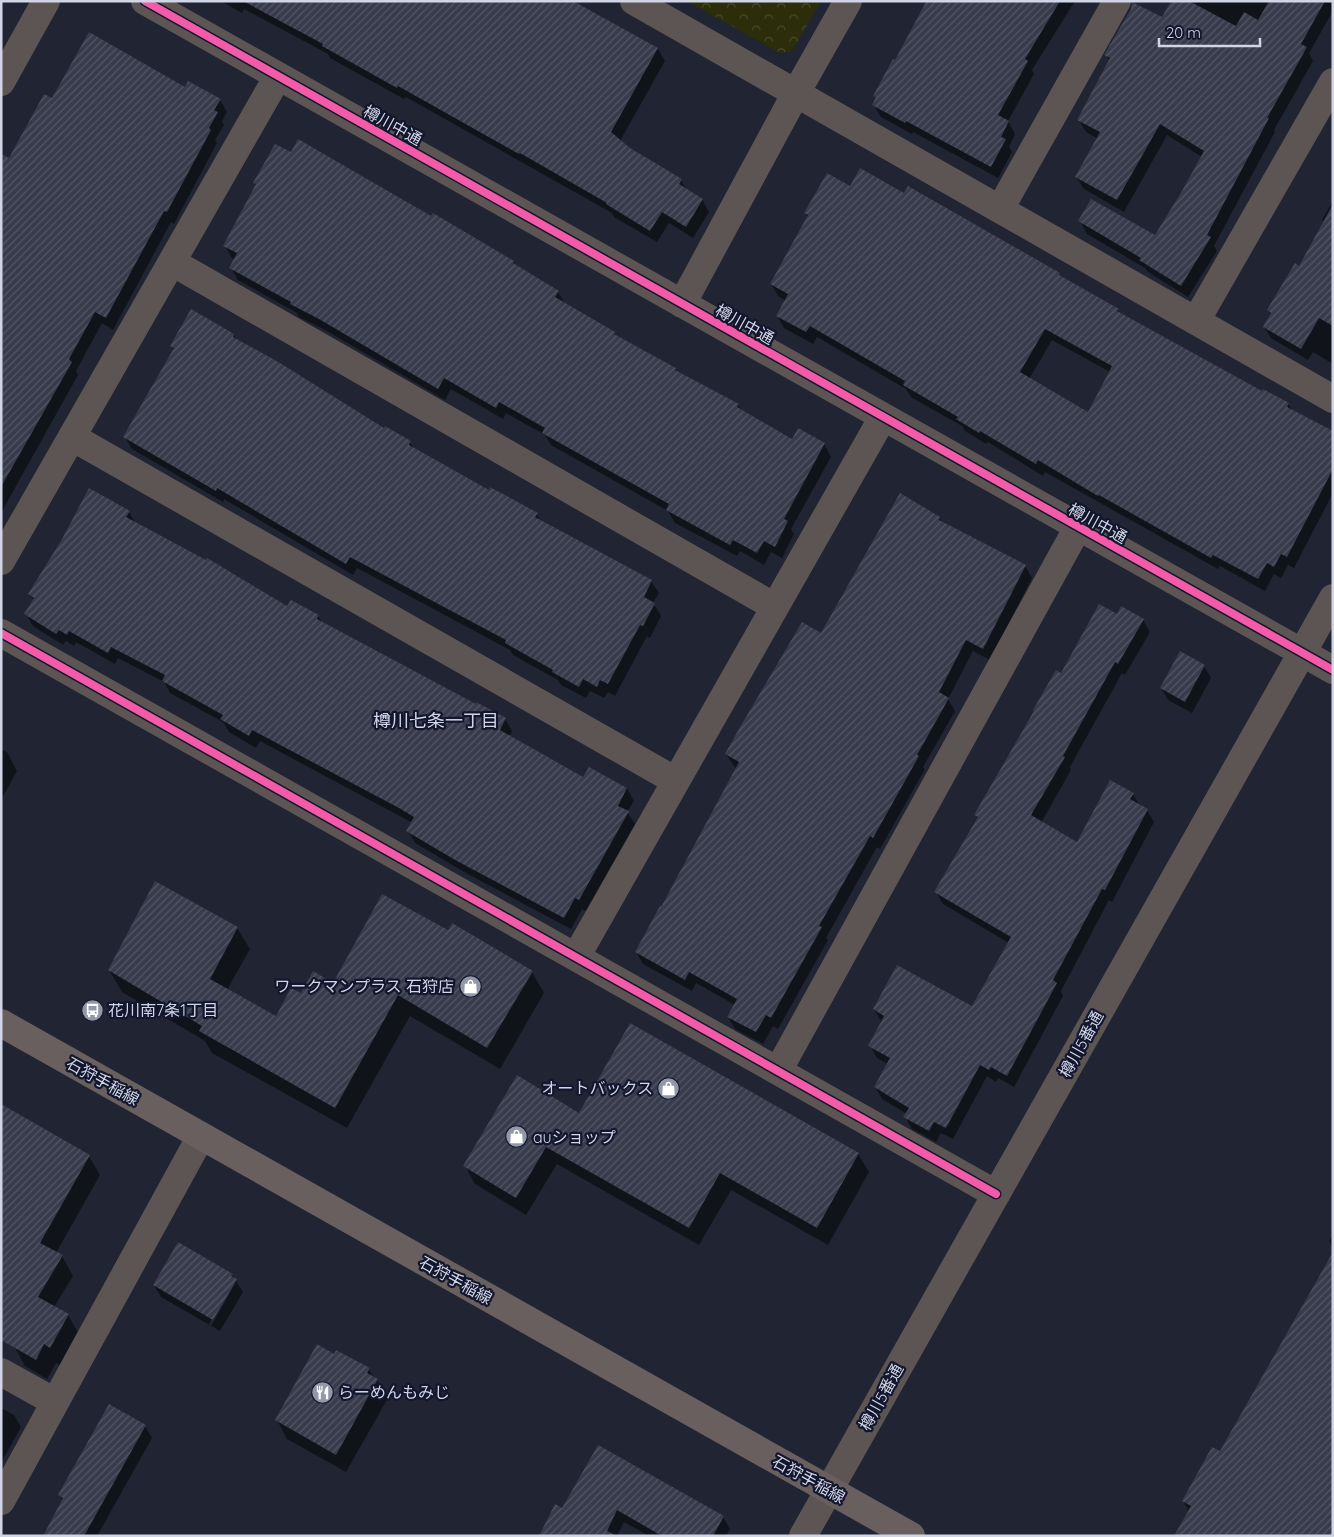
<svg xmlns="http://www.w3.org/2000/svg" width="1334" height="1537" font-family="Quicksand,'Noto Sans JP',sans-serif">
<style>
.forest{fill:url(#forest-crowns)}
.shadow{fill:#0007;fill-rule:evenodd}
.building{fill:url(#building-hatch);fill-rule:evenodd}
.lines{fill:none;stroke-linecap:round;stroke-linejoin:round}
.minor{stroke:#5c5554;stroke-width:28}
.tertiary{stroke:#5c5554;stroke-width:28}
.primary{stroke:#685f5e;stroke-width:28}
.cycleway-casing{stroke:#12172e;stroke-width:11}
.cycleway{stroke:#f35aa7;stroke-width:8}
.labels{text-anchor:middle;stroke-width:4.5;stroke-linejoin:round;paint-order:stroke}
.street-label{font-size:16px;fill:#d1d6e7;stroke:#12172e}
.poi-label{font-size:16px;fill:#d1d6e7;stroke:#12172e;text-anchor:start}
.neighbourhood-label{font-size:18px;fill:#d1d6e7;stroke:#12172e}
</style>
<defs>
<pattern id="forest-crowns" width="20" height="18" patternUnits="userSpaceOnUse" patternTransform="scale(1.25)"><rect width="20" height="18" fill="#2b2e09"/><path d="M2 6a3 3 0 1 1 6 0M12 15a3 3 0 1 1 6 0" fill="none" stroke="#494c2d"/></pattern>
<pattern id="building-hatch" width="6" height="6" patternUnits="userSpaceOnUse" patternTransform="scale(1.25)"><rect width="6" height="6" fill="#373b4b"/><path d="M-1 1l2-2M0 6l6-6M5 7l2-2" fill="none" stroke="#535765"/></pattern>
</defs>
<rect width="100%" height="100%" fill="#212432"/>
<!-- forest -->
<path class="forest" d="M687,1H821L792,51L780,53Z"/>
<!-- shadow -->
<path class="shadow" d="M221,1H571L658,49L665,61L620,141L629,149L681,180L687,191L702,199L709,212L693,238L669,223L657,242L614,217L612,213L406,97L404,99L330,58L328,54L244,9L242,13Z
M927,1H1075L1032,70L1034,74L1008,121L1015,134L1009,147L1012,152L998,178L913,132L912,134L881,117L874,105L877,99L875,96L896,62Z
M1172,1H1333V11L1309,53L1313,61L1274,130L1275,132L1214,246L1217,251L1188,297L1148,272L1145,268L1087,234L1080,221L1155,237L1202,157L1167,135L1124,212L1084,189L1076,177L1098,139L1086,132L1079,120L1110,62L1106,55L1163,19Z
M186,89L220,100L227,112L222,121L224,125L215,140L217,143L174,224L171,222L113,330L102,323L76,371L78,375L1,513V168L10,160L53,100Z
M255,183L432,218L513,262L517,267L558,292L565,304L614,333L616,336L675,369L677,373L738,405L741,410L793,440L824,444L831,457L791,529L794,534L782,558L771,552L764,565L740,551L737,556L675,523L668,511L551,445L545,435L506,413L503,419L451,389L445,400L327,331L299,317L297,313L238,280L231,268L235,260L232,258L225,246L256,186Z
M850,188L905,195L1059,273L1061,278L1118,310L1120,314L1263,392L1288,404L1292,410L1333,432V493L1294,568L1288,565L1281,578L1274,574L1265,591L1220,566L1218,569L1045,472L1043,476L988,442L986,444L965,431L962,426L911,397L906,389L817,337L813,344L784,328L777,316L786,301L778,296L771,284L808,217L805,213ZM1052,340L1110,372L1088,414L1029,379Z
M1333,201V364L1313,352L1308,360L1271,338L1264,327L1271,315L1268,310L1300,268L1324,223L1322,220Z
M234,335L237,341L385,429L410,442L414,449L489,492L537,514L541,522L651,581L659,593L653,603L661,616L650,638L647,636L615,696L608,692L604,698L590,691L586,698L561,685L558,680L513,655L510,650L357,568L353,575L224,499L223,502L132,449L125,437L174,351L172,346Z
M129,512L136,524L288,608L318,616L322,623L476,705L505,719L512,731L509,737L584,779L627,788L634,801L627,812L635,824L586,911L582,909L571,929L466,873L415,843L408,831L412,823L407,820L260,741L256,748L229,732L223,722L170,693L164,682L118,658L115,664L76,642L74,646L66,641L63,645L33,626L26,614L34,601L30,594Z
M939,517L943,523L1025,566L1032,578L990,660L973,651L948,699L955,711L923,767L925,769L880,849L877,847L826,938L828,940L778,1029L773,1026L763,1044L735,1029L728,1017L735,1005L696,983L692,991L643,964L636,952L737,769L734,766L726,754L821,634Z
M1117,615L1143,620L1150,632L1125,675L1122,673L1070,767L1071,770L1041,823L1077,844L1133,794L1140,806L1147,810L1154,822L1112,902L1109,900L1061,991L1063,996L1014,1087L998,1078L996,1082L987,1076L953,1139L941,1133L936,1142L912,1129L905,1117L907,1114L882,1099L875,1087L888,1064L877,1058L870,1046L881,1021L874,1009L972,1008L1009,943L943,904L936,892L978,820L976,815L1062,675Z
M1204,666L1211,678L1192,713L1168,700L1161,688Z
M1,749L7,752L17,771L1,800Z
M237,928L250,949L227,990L276,1018L302,995L333,984L448,932L532,972L544,993L500,1069L410,1016L347,1128L212,1053L205,1041L122,992L109,970Z
M631,1025L858,1154L869,1172L828,1245L731,1190L699,1245L557,1164L526,1215L475,1184L465,1166L580,1115Z
M1,1105L89,1156L100,1175L56,1253L62,1256L73,1276L54,1307L68,1315L79,1334L61,1366L56,1363L47,1379L25,1366L14,1346Z
M1333,1234V1248L1329,1241Z
M178,1243L232,1275L243,1292L220,1331L161,1297L154,1285ZM234,1282H236L211,1326L209,1324Z
M334,1355L369,1369L374,1378L377,1380L388,1398L346,1472L287,1439L277,1420Z
M1,1408L14,1415L21,1427L1,1463Z
M145,1426L152,1438L97,1536H44L63,1500L60,1495Z
M599,1447L723,1517L730,1529L726,1536H649L624,1522L617,1536H540L563,1510Z
M1213,1449L1189,1511L1183,1501Z"/>
<!-- building -->
<path class="building" d="M243,1H573L658,48L611,132L630,148L682,179L679,184L703,199L686,227L662,212L650,231L606,204L607,203L520,153L519,154L398,86L397,88L322,46L323,44Z
M1060,1L1025,59L1028,61L998,115L1009,121L1001,137L1006,139L991,167L906,121L905,123L872,105L876,97L873,96L893,59L895,60L926,2Z
M1171,1H1189L1236,26L1244,12L1258,20L1269,1H1325L1301,44L1307,47L1267,118H1269L1207,235L1211,237L1181,286L1139,260L1141,258L1078,221L1091,199L1155,235L1182,191L1204,151L1160,124L1117,200L1075,177L1100,132L1077,120L1110,58L1104,55L1131,9L1132,2L1162,17Z
M89,32L185,87L188,81L221,99L214,110L218,112L209,128L211,130L167,212L164,211L106,318L95,312L69,359L72,362L1,487V154L9,158L44,94L52,98Z
M298,139L431,216L433,213L514,261L513,263L559,291L555,297L615,332L614,334L676,368L675,370L739,404L737,407L792,439L798,428L825,443L784,519L788,521L775,547L764,541L757,553L733,540L730,545L666,510L669,504L542,433L545,428L499,402L496,408L444,378L438,389L319,319L290,304L291,302L229,268L237,253L223,246L256,184L253,183L275,144L291,152Z
M860,168L904,193L908,186L1060,273L1059,275L1119,309L1117,311L1262,391L1263,389L1289,403L1287,407L1333,431V469L1287,557L1281,554L1274,567L1267,563L1258,579L1213,555L1211,558L1099,495L1098,496L1038,460L1036,464L980,431L979,433L956,419L958,417L903,385L905,381L810,326L806,332L776,316L788,294L770,284L808,215L804,213L827,173L850,186ZM1045,329L1112,366L1088,412L1020,372Z
M1333,204V326L1319,318L1301,349L1263,327L1271,313L1267,310L1295,263L1299,266Z
M191,309L234,334L233,337L280,363L384,428L385,426L411,441L409,445L489,490L490,487L538,513L535,517L652,580L644,597L655,603L643,626L640,625L608,684L600,680L597,687L583,679L579,687L552,672L553,670L505,643L506,640L350,557L346,564L217,488L216,491L123,437L174,348L170,346Z
M89,488L130,511L126,517L206,560L207,558L287,606L291,600L319,615L317,619L476,704V702L506,718L500,730L583,777L589,767L627,788L618,806L629,811L579,900L575,898L564,918L457,861L406,831L414,817L399,808L252,730L249,736L220,719L223,715L162,681L165,675L111,647L108,653L69,631L67,635L59,630L56,634L24,614L34,598L28,594L61,541Z
M900,493L940,517L939,520L1026,565L983,649L966,640L939,692L949,698L917,755L919,756L873,838L870,836L819,926L822,927L771,1018L766,1015L756,1032L727,1017L737,999L689,972L685,980L635,952L660,906L661,907L739,762L725,754L739,729L802,622L821,633Z
M1099,604L1117,614L1121,606L1144,619L1118,664L1115,662L1063,756L1065,757L1031,815L1077,842L1110,780L1134,793L1130,799L1148,809L1105,890L1102,889L1053,980L1057,983L1007,1076L991,1067L989,1070L980,1065L946,1128L934,1122L929,1131L903,1117L909,1108L874,1087L890,1058L868,1046L884,1016L873,1009L897,965L972,1006L1011,937L934,892L978,817L974,815L1034,711L1033,710L1056,670L1061,673Z
M1180,651L1205,665L1185,702L1160,688Z
M155,881L238,927L210,979L276,1016L291,988L301,993L313,971L333,983L382,894L448,930L452,923L533,971L487,1048L398,995L335,1108L199,1031L202,1026L108,970Z
M630,1023L859,1153L817,1228L720,1173L689,1228L546,1147L516,1198L463,1166L517,1075L579,1113Z
M1,1104L90,1155L40,1243L63,1255L38,1297L69,1314L50,1348L44,1344L36,1360L1,1340Z
M178,1242L233,1274L231,1276L237,1279L213,1320L153,1285Z
M1333,1252V1536H1174L1191,1506L1182,1501L1212,1447L1220,1451Z
M317,1344L334,1354L336,1350L370,1368L367,1373L378,1379L336,1455L275,1420Z
M109,1404L146,1425L84,1536H43L63,1498L58,1495Z
M598,1445L724,1516L713,1536H662L617,1510L607,1531L617,1536H539L555,1504L562,1508Z"/>
<g class="lines">
<!-- minor -->
<path class="minor" d="M145,1L1333,670
M634,1L1333,399
M1,82L46,1
M1000,209L1117,1
M172,262L775,607
M682,304L796,93L848,1
M1196,321L1333,82
M72,437L676,781
M1,561L278,76
M1,633L996,1194
M576,957L883,417
M778,1071L1078,527
M1,1372L55,1402
M1,1501L201,1136"/>
<!-- tertiary -->
<path class="tertiary" d="M803,1536L1333,598"/>
<!-- primary -->
<path class="primary" d="M1,1023L911,1536"/>
<defs>
<path id="cycleway" d="M145,1L1333,670
M1,633L996,1194"/>
</defs>
<!-- cycleway casing -->
<use href="#cycleway" class="cycleway-casing"/>
<!-- cycleway -->
<use href="#cycleway" class="cycleway"/>
</g>
<!-- icons -->
<defs>
<symbol id="shop-disc" viewBox="-11 -11 22 22"><circle r="9.5" fill="#9398a8" stroke="#12172e"/><path d="M-5-2.5h2.3a2.7 3.5 0 0 1 5.4 0H5L5.5 6h-11ZM-1.5-2.5h3a1.5 2.3 0 0 0-3 0Z" fill="#fff"/></symbol>
<symbol id="bus-disc" viewBox="-11 -11 22 22"><circle r="9.5" fill="#9398a8" stroke="#12172e"/><path d="M-5-6H5V4H4V6H2V4H-2V6H-4V4H-5ZM-3.5-4V0h7V-4ZM-3.5 1.2v1.5H-2V1.2ZM2 1.2v1.5H3.5V1.2Z" fill="#fff"/></symbol>
<symbol id="restaurant-disc" viewBox="-11 -11 22 22"><circle r="9.5" fill="#9398a8" stroke="#12172e"/><path d="M-5-6h1v4h1v-4h1v4h1v-4h1v5L-1.5 .5V6h-2V.5L-5-1ZM5-6V6H3V1.5H1.5Q1.5-4 5-6Z" fill="#fff"/></symbol>
</defs>
<g fill-rule="evenodd">
<use href="#shop-disc" x="458" y="974" width="25" height="25"/>
<use href="#bus-disc" x="80" y="998" width="25" height="25"/>
<use href="#shop-disc" x="656" y="1076" width="25" height="25"/>
<use href="#shop-disc" x="504" y="1124" width="25" height="25"/>
<use href="#restaurant-disc" x="310" y="1380" width="25" height="25"/>
</g>
<g class="labels">
<!-- street labels -->
<g class="street-label">
<text transform="translate(393 125) rotate(29)" y="6">樽川中通</text>
<text transform="translate(745 324) rotate(29)" y="6">樽川中通</text>
<text transform="translate(1098 523) rotate(29)" y="6">樽川中通</text>
<text transform="translate(1081 1044) rotate(-61)" y="6">樽川5番通</text>
<text transform="translate(103 1081) rotate(29)" y="6">石狩手稲線</text>
<text transform="translate(456 1280) rotate(29)" y="6">石狩手稲線</text>
<text transform="translate(881 1397) rotate(-61)" y="6">樽川5番通</text>
<text transform="translate(809 1479) rotate(29)" y="6">石狩手稲線</text>
</g>
<!-- poi labels -->
<g class="poi-label">
<text x="454" y="992" text-anchor="end">ワークマンプラス 石狩店</text>
<text x="108" y="1016">花川南7条1丁目</text>
<text x="653" y="1094" text-anchor="end">オートバックス</text>
<text x="533" y="1143">auショップ</text>
<text x="338" y="1398">らーめんもみじ</text>
</g>
<!-- neighbourhood labels -->
<g class="neighbourhood-label">
<text x="436" y="727">樽川七条一丁目</text>
</g>
</g>
<!-- border -->
<rect width="1334" height="1537" fill="none" stroke="#d1d6e7" stroke-width="5"/>
<!-- scale -->
<path d="M1159 38v8h101v-8" fill="none" stroke="#d1d6e7" stroke-width="2.5"/>
<text x="1166" y="38" font-size="15" fill="#d1d6e7" stroke="#12172e" stroke-width="4" paint-order="stroke">20 m</text>
</svg>
